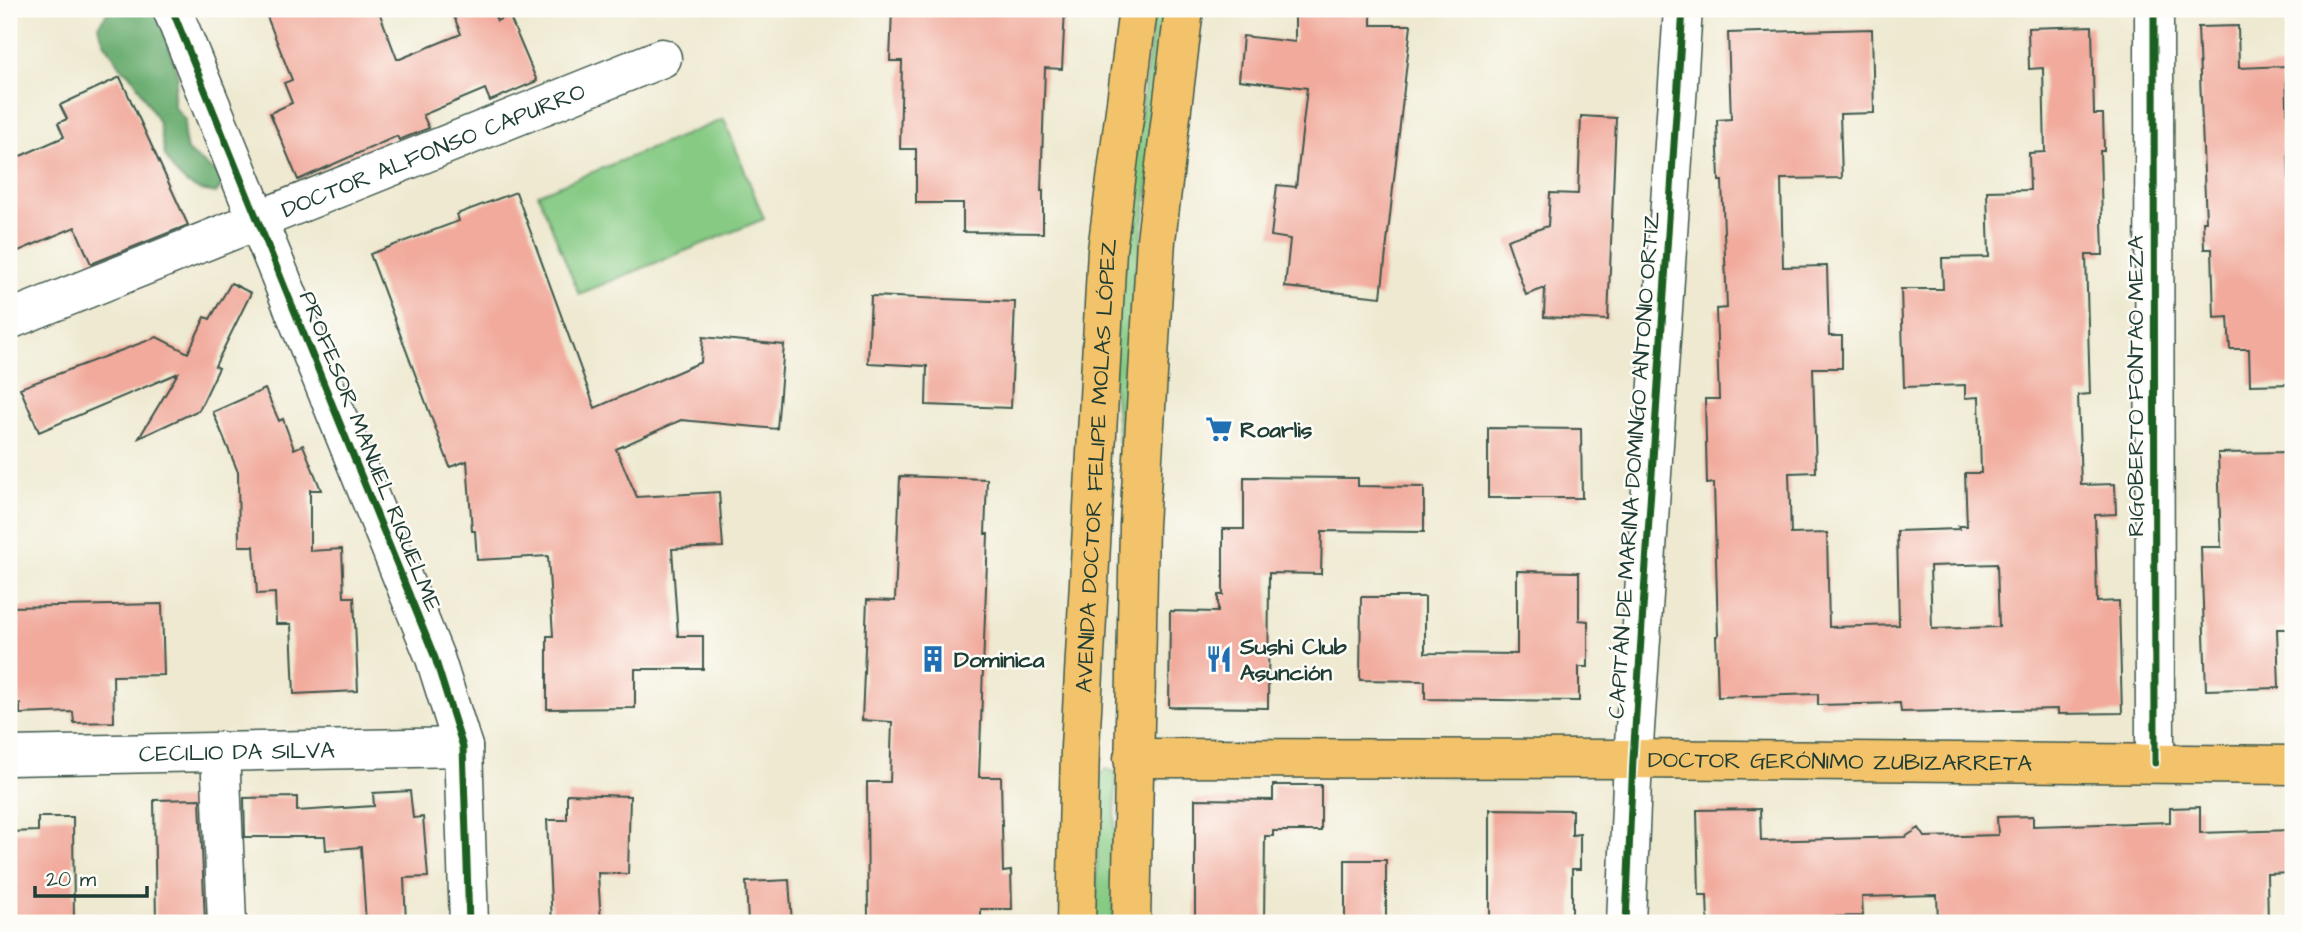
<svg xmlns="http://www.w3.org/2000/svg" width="2302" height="932" font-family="'Architects Daughter',sans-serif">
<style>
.green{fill:#86ca84;stroke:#52845c;stroke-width:2}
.forest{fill:#6cae72;stroke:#467653;stroke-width:2}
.building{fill:#f1aa9c;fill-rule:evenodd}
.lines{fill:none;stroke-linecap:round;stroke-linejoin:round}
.minor-casing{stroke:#3e574b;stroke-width:41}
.major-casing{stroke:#3e574b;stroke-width:41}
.minor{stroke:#fff;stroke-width:38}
.major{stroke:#f2c36a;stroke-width:38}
.cycleway-casing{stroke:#fdfcf7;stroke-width:11}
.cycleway{stroke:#1b5e20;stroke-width:7}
.labels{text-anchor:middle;stroke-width:5;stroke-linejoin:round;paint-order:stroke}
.street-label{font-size:23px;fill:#1f3d34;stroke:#fdfcf7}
.poi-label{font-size:23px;font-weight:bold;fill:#1f3d34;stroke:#fdfcf7;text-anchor:start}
</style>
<rect width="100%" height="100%" fill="#fdfcf7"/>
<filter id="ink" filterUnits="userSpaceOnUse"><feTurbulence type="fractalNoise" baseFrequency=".0143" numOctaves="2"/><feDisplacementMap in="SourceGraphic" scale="14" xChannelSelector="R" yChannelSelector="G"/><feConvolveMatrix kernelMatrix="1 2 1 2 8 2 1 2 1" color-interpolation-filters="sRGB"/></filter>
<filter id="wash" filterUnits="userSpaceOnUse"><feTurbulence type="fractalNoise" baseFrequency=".00686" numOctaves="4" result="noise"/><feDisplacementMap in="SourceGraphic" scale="28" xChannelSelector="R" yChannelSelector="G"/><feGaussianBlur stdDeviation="1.57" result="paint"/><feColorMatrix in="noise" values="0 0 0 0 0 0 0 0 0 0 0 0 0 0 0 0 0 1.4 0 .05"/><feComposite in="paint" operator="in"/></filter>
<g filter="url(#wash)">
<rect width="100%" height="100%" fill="#eee9d0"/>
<!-- green -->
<path class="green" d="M1155,9H1174L1142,232L1129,345L1125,446L1123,449L1119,443L1110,343Z
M724,119L764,219L579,294L538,194Z
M1106,769L1116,772L1113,923H1095L1099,776Z"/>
<!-- forest -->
<path class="forest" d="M110,9H168L169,47L178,76L174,91V106L185,120L184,135L187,151L226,180L216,193L200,190L186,183L174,171L165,156L159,123L134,79L122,68L104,42L98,26Z"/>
<g id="blocks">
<!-- building -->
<path class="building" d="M264,9H378L397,59H400L461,34L451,9H492L497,21L509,15L537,81L490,101L485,89L423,115L429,128L399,140L397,136L298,180L270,113L292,103L284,83L292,80Z
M892,9H1065L1062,69L1045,68L1041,191H1043V233L963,232V203H916V149H900L902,61H890Z
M1295,9H1371V25H1411L1381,297L1285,287L1290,239L1271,236L1277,185L1296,187L1307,88L1239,80L1243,36L1295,42Z
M2092,26L2094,114H2103L2104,151H2100L2103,255H2086L2090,394L2078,395L2081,485L2115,484L2116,514L2095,515L2097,602L2119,601L2122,713L2058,714V709L1901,712L1900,703L1818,705V694L1718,697L1716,636H1718L1714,483L1707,484L1705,399H1719L1716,309L1727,308L1722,181H1719L1717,120L1731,119L1728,33L1872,29L1874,113L1840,114L1842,178L1781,179L1783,267L1827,266L1829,336H1842V368H1813L1816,472L1789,473L1791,534L1827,533L1829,627L1899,625L1897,531L1959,529L1958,526H1967L1965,473H1981L1979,397L1965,398V385L1904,387L1901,289H1943L1942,258L1989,257L1987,191L2030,190L2029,153L2045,152L2043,68L2029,69L2028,28ZM1997,564L1999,627L1932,629L1930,566Z
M2238,26L2239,68L2286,66L2289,180H2293V384L2250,385L2249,349H2230L2228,317L2214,318L2212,249H2204L2203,221H2206L2198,27Z
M120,77L188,225L91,264L75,227L9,255V161L64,137L58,123L67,119L60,105Z
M1581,116L1616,118L1608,320L1544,317L1545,288L1526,295L1507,240L1548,226L1550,193L1578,194Z
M516,192L595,408L701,362L703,337L784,345L777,429L681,420L616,449L637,497L719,492L723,547L672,549L678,636H703V669H635V708L547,709V636H553L548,556L477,560L475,531H472L467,461L450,467L370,254L459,221L457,214Z
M231,283L251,293L215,366L219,368L199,410L139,438L178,373L39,432L20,388L157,337L188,353L205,317L210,319Z
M871,296L1015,302L1011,408L926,405L927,366L868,363Z
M265,389L279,421L283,419L294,449L303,445L321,490H310V551L342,549L344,597H354L358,691L294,694L291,624H276L275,593L257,594L254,546H239L238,472L213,412Z
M1488,428L1581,429L1582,498H1488Z
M2293,452V629H2277L2279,688L2206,690L2201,547H2221L2218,453Z
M900,476L987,479L985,534H988L979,777H1001L1003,872L1011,871L1012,909H981V923H868L867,782H890L892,722L862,720L867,600L895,601Z
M1244,477L1358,478V486L1424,487V532L1322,531L1321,574L1269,573L1268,708L1169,707L1170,611L1218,612V595H1223V529H1244Z
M1517,571L1579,572V620L1588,621V667H1579V701L1425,699V681L1360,680L1361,597H1425V653L1517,654Z
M162,604L164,675L113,676L114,722L74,723L73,712L20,714V704H9V607Z
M1273,785H1321V831H1273V836H1265L1264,923H1195V799L1273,800Z
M410,791L413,818L423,817L428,877L404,878L406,923H366L361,847L326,850L325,837H245L244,798L297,797V811L374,806L373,793Z
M567,794L630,796L628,874L598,873L601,923H552L547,820H567Z
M200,799L205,923H156L154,800Z
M2200,807V833L2293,830V873L2267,874L2268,923H1938L1937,895L1862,897L1863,916L1771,918V923H1708L1707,895H1699L1697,810L1760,809L1761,841L1905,837L1919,828L1925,837L1998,835L1997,817L2033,816V826L2170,822V808Z
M1490,809L1572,810V835L1580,834V869H1572V923H1490Z
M38,817H73L74,922L9,923V832L38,831Z
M1345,860H1386V923H1345Z
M789,880L792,923H748L746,882Z"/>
</g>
</g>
<g filter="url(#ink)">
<use href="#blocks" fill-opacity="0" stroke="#3e574b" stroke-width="2"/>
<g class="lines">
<defs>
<g id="minor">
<path d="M172,9L435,658L463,747L469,923"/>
<path d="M2154,9L2155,763"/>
<path id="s1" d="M9,320L662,58"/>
<path d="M220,751L227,923"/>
<path id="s2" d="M9,756L463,747"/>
<path d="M1626,923L1633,759L1683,9"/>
</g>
<g id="major">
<path id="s3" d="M1133,758L1633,759L2293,765"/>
<path id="s4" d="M1076,923L1080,747L1107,250L1138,9"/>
<path d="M1131,923L1139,525L1156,240L1184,9"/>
</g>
</defs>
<!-- minor casing -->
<use href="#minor" class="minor-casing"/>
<!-- major casing -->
<use href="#major" class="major-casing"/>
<!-- minor -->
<use href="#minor" class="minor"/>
<!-- major -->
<use href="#major" class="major"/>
<defs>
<path id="cycleway" d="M172,9L435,658L463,747L469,923
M2154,9L2155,763
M1626,923L1633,759L1683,9"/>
</defs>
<!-- cycleway casing -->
<use href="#cycleway" class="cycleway-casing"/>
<!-- cycleway -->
<use href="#cycleway" class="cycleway"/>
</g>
</g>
<!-- icons -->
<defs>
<symbol id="supermarket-bare" viewBox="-9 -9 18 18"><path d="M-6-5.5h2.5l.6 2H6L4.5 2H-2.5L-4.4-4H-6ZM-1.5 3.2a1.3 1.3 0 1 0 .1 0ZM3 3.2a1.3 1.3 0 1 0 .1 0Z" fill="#1f6fb2" stroke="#fdfcf7" stroke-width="2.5" paint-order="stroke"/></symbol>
<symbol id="building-bare" viewBox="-9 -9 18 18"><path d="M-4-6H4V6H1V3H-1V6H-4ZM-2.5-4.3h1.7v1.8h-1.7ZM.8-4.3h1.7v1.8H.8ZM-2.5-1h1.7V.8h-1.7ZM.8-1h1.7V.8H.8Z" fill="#1f6fb2" stroke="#fdfcf7" stroke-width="2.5" paint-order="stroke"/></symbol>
<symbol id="restaurant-bare" viewBox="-9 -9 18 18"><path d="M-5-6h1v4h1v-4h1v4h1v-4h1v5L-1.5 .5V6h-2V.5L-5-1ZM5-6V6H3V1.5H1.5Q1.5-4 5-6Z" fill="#1f6fb2" stroke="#fdfcf7" stroke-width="2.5" paint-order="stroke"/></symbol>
</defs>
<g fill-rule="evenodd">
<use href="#supermarket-bare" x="1200" y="410" width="38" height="38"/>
<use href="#building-bare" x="914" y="640" width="38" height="38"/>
<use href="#restaurant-bare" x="1200" y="640" width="38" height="38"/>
</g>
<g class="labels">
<!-- street labels -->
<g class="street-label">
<text dy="8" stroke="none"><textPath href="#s1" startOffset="457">DOCTOR ALFONSO CAPURRO</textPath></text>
<text transform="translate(2135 386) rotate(-90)" y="8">RIGOBERTO FONTAO MEZA</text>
<text transform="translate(371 451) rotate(68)" y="8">PROFESOR MANUEL RIQUELME</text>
<text dy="8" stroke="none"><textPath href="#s4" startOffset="458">AVENIDA DOCTOR FELIPE MOLAS LÓPEZ</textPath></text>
<text transform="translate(1633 465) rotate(-86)" y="8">CAPITÁN DE MARINA DOMINGO ANTONIO ORTIZ</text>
<text dy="8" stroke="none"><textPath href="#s2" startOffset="228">CECILIO DA SILVA</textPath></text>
<text dy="8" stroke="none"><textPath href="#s3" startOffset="707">DOCTOR GERÓNIMO ZUBIZARRETA</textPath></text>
</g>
<!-- poi labels -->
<g class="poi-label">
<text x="1240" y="437">Roarlis</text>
<text x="1240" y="654">Sushi Club<tspan x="1240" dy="26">Asunción</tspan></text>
<text x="954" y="667">Dominica</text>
</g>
</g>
<!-- margin -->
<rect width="2302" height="932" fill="none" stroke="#fdfcf7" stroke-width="35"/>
<!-- scale -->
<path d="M35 886v10h112v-10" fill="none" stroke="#1f3d34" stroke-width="3.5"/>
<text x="46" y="886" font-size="21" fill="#1f3d34" stroke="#fdfcf7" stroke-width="5" paint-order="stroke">20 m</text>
</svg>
